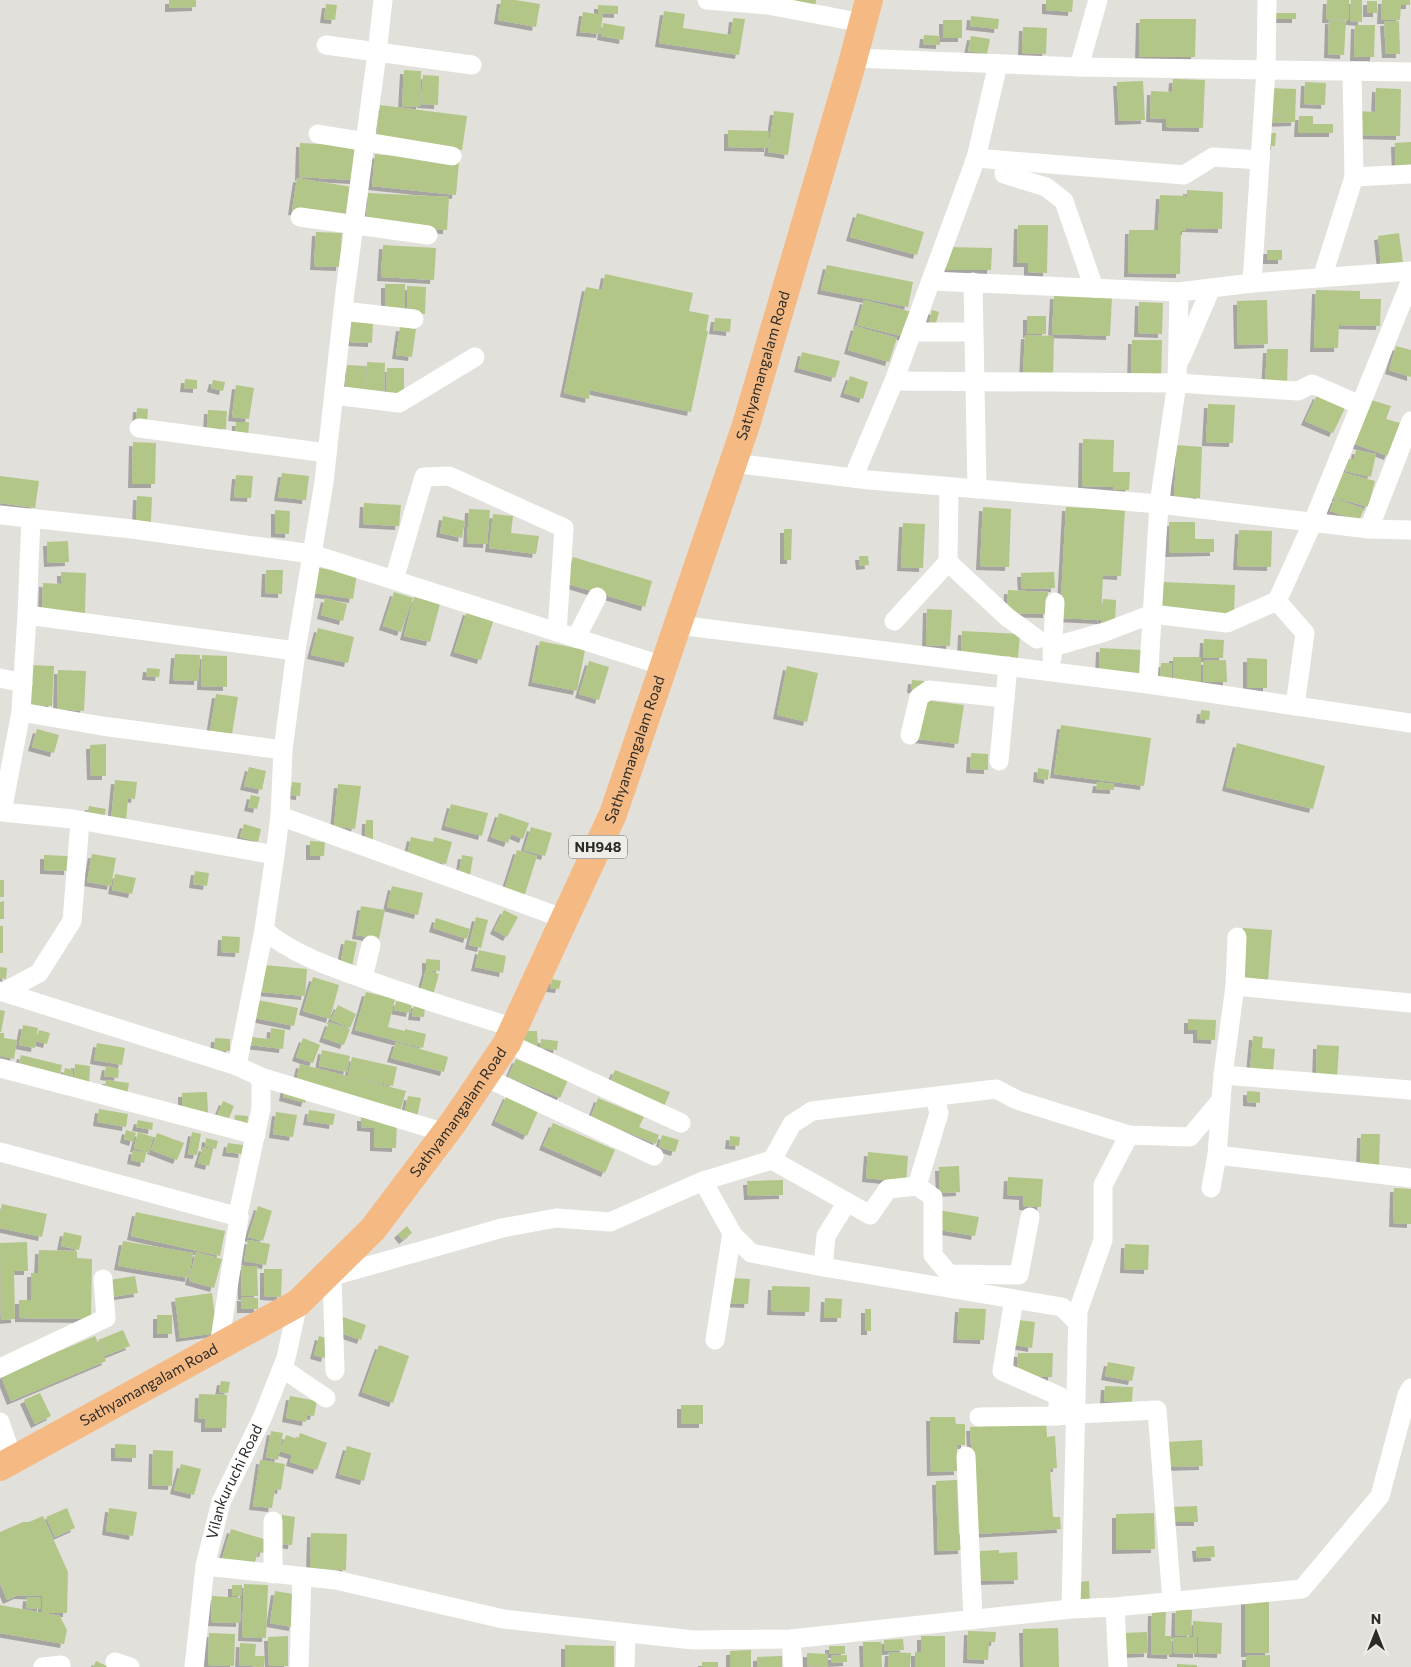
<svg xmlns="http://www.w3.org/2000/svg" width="1411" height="1667" font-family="Commissioner,sans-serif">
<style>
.building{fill:#b2c687;filter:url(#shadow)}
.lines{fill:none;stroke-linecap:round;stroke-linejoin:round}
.minor{stroke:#fff;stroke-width:19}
.highway{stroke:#f5b983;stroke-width:28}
.labels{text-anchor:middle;stroke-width:4;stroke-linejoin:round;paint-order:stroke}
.shield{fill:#efede7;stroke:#666662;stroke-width:1}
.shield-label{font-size:14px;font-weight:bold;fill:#2c2c29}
.street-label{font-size:15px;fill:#2c2c29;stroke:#efede7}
</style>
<defs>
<filter id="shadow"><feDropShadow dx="-4" dy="4" stdDeviation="0" flood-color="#0004"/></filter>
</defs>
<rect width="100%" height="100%" fill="#e2e0da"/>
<!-- building -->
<path class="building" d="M169,0H196V7L169,8Z
M501,0H515L540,4L536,27L498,20Z
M792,0H816L815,8Z
M1046,0H1073L1072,12L1046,10Z
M1327,0H1349V20L1326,19Z
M1351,0H1362V22L1350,21Z
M1382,0H1410V5H1401L1400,20H1381Z
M1367,1H1377V13H1367Z
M326,4L337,5L335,20L324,19Z
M598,5L618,6V14L598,13Z
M664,11L685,14L683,28L731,35L733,18L745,19L739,55L659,43Z
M583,12L603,15L600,34L580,32Z
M1275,13H1296V19H1275Z
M971,16L999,19L998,29L970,26Z
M1140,19H1196L1195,57H1139Z
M943,20H962V38H943Z
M1329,20L1346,21L1344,55L1328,54Z
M1399,21L1400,54H1386L1384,22Z
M603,23L625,27L623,40L601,36Z
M1355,25H1375L1374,57H1354Z
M1023,27L1047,28L1046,54L1022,53Z
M924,35L940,36V45L923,44Z
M971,36L990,39L987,54L968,51Z
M404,70L421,71L420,107L402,106Z
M423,75L439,76L438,105L421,104Z
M1173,79L1205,80L1203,128L1166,127V119L1150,118L1151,91L1172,92Z
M1143,81L1145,120L1119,121L1117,82Z
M1305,82L1326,83L1325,105L1304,104Z
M1270,88L1296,89L1295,122L1270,123V116L1292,115L1269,114Z
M1376,88L1401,89L1400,136L1358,135V111L1375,112Z
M380,105L467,116L462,150L376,138Z
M774,111L794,113L788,155L768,152Z
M1299,116H1313V124H1333V133H1298Z
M728,130L769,131L768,148L728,147Z
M1266,133H1276L1275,146H1265Z
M1411,142V169L1396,170L1395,143Z
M300,143L357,146L355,180L299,177Z
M375,154L459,162L456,195L372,186Z
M297,178L352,187L347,219L292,211Z
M1187,190L1223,192L1222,229L1186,228V231H1181L1180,274L1128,273L1129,230H1158L1160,195L1187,196Z
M368,193L449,197L447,230L385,227L366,219Z
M857,213L924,232L917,255L850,237Z
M1018,225H1048L1047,273L1028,272V263H1017Z
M316,232L342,233L340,267L314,266Z
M1399,233L1403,262L1381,265L1378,236Z
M383,245L436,248L434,280L381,277Z
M947,247L992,248L991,270H946Z
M1267,250H1282V260H1267Z
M827,265L913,282L908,307L821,290Z
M605,274L693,293L689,311L709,315L706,331H708L691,412L590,390L589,399L564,393L586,287L602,290Z
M385,284H405V311H385Z
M407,286L426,287L425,314H407Z
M1316,290L1360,291V299H1381L1380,326L1339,325L1338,348H1314Z
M1054,295L1112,297L1110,336L1052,334Z
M864,300L912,312L905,337L857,325Z
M1267,300L1268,344L1238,345L1237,301Z
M1139,302L1163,303L1162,334L1138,333Z
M932,310L939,312L935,327L928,326Z
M1027,316H1046V334H1027Z
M715,318L731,319L730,332L713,330Z
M351,322L373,323L372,343L350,342Z
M855,326L897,338L889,362L848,350Z
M400,327L416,329L412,357L396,355Z
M1025,335L1054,336L1053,376L1023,375Z
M1132,340H1162L1161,381H1131Z
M1396,346L1411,350V377L1389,370Z
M1267,349H1288L1287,387L1265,386Z
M802,352L840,361L835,378L798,368Z
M367,362L385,363L384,393L366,392Z
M347,365L366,366L365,390H345Z
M387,368H404V397L386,396Z
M850,376L868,382L863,399L844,393Z
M185,379L197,380V389L184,388Z
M213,380L225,382L223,391L211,388Z
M236,385L254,388L249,419L232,417Z
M1317,395L1345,408L1333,433L1305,421Z
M1371,400L1391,406L1386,419L1400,423L1388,456L1355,444Z
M1208,404L1235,405L1233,443L1206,442Z
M137,408L148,409L147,424L136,423Z
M208,410L227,411L226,429L207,428Z
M236,422H249L248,437H235Z
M1083,439L1114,440L1113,472H1130L1129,490H1113V487L1082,486Z
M133,442L156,443L155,484H132Z
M1177,445L1202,447L1200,498L1174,497Z
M1356,450L1376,454L1371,477L1345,471L1348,459L1354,460Z
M1342,472L1375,481L1368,507L1334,497Z
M282,473L309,476L306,500L278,497Z
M236,475L253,476L251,498L234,497Z
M0,476L39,481L35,508L0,503Z
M137,496L152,497L151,522H136Z
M1335,498L1364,509L1359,521L1330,511Z
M364,503L401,505L399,526L363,524Z
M983,507L1011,509L1009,567L980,566Z
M1066,507L1125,510L1121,576L1103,575L1101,620L1060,618Z
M469,509L490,510L487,544L467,543Z
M275,510L290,511L289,534L275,533Z
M493,514L513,516L511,533L539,536L536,554L489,548Z
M443,516L465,521L462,538L440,533Z
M1169,522H1195V539H1214V552L1169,553Z
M903,523L925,524L923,568L901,567Z
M784,529H792L791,560H784Z
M1239,530L1272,531L1271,567L1237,566Z
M68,541L69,562L48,563L47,542Z
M859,556H868L869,565L860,566Z
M573,557L652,581L645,607L565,583Z
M319,568L357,574L353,599L314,593Z
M266,570H283L282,594L265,593Z
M61,572L86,573L85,613L42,611L43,583L61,584Z
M1054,572L1055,588L1022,589L1021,573Z
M1162,582L1235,585L1234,616L1161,613Z
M1008,590L1048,592L1047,614L1007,613Z
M394,592L413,598L401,632L383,626Z
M414,597L440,604L430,642L404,636Z
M325,598L347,604L343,621L321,615Z
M1103,599L1116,600L1115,624L1101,623Z
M927,609L952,610L950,646L926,645Z
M467,611L494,619L481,660L454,652Z
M318,628L354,637L348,663L311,655Z
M962,631L1020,634L1018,658L961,655Z
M1204,639L1224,640L1223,658H1203Z
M540,641L585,650L577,691L532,682Z
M1100,648L1143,650V673L1099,672Z
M175,654L200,655L198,681L173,680Z
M202,655L227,656V687L201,686Z
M1173,657H1201V683H1173Z
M1247,658L1267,659V688H1247Z
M1226,660L1227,682H1204L1203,661Z
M589,661L609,667L599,700L579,694Z
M1161,663H1172L1171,678H1160Z
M28,665L54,666L52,706L26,705Z
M787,666L818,673L807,722L777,715Z
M147,668L160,669L159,677L146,676Z
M58,670L86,671L84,711L57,709Z
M912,680L924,681L923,690L911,689Z
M216,694L238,697L232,734L210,731Z
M924,700L964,705L958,744L918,739Z
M1201,710L1210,711L1209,720L1200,719Z
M1061,725L1151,738L1144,786L1054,774Z
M37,729L59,735L54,753L32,747Z
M1237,743L1325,766L1313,809L1226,787Z
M106,744V776H91L90,745Z
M971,753L988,754V770L970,769Z
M249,767L266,771L262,790L244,786Z
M1038,768L1049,770L1048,780L1037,778Z
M115,780L137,782L135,799L128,798L126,822L111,821Z
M292,782L301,783L300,796L291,795Z
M1097,782L1114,784V790L1096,789Z
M338,784L361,786L355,829L334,826Z
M251,795L260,797L257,809L248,807Z
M451,804L488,813L482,836L445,826Z
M89,806L106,809L104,818L87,816Z
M499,813L529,823L523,839L511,834L508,843L491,837Z
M366,820H373V840H365Z
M244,824L261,829L258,842L240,837Z
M531,827L552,833L545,856L524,850Z
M411,837L433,842L434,837L452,842L446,864L407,855Z
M310,841L325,842L324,856H310Z
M517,850L537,856L524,897L504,891Z
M92,854L116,858L111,886L87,882Z
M44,855L68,856V871L44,870Z
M462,855L473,857L470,875L459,873Z
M195,871L209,873L207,886L193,884Z
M115,874L136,878L132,894L112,890Z
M0,880H4V897H0Z
M392,886L423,893L418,915L387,907Z
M4,901V919H0V902Z
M361,906L385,910L379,939L356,935Z
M504,910L518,917L507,937L494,930Z
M476,917L488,920L481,948L469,945Z
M436,918L470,929L467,939L433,928Z
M0,926H3V953H0Z
M1243,928L1272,930L1268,981L1240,980Z
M222,936L240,937L239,953L221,952Z
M345,940L357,942L352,967L340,965Z
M479,950L506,956L503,973L475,967Z
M426,959L440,960V971L426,970Z
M264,965L307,969L305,996L262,992Z
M0,967L7,968L6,979L0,978Z
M426,970L439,974L432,999L419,996Z
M313,977L339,985L330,1019L303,1011Z
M552,979L561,981L559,989L550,988Z
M366,992L395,999L388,1027L405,1031V1029L426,1034L423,1048L355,1030Z
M258,1000L298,1008L294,1026L255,1018Z
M396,1001L412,1004L410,1013L394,1010Z
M414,1004L425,1006L424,1017L412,1016Z
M338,1005L356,1014L350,1028L331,1020Z
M0,1010L5,1011L1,1032H0Z
M1188,1019L1216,1020L1215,1040L1197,1039V1030H1188Z
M329,1022L350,1029L344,1045L323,1038Z
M23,1025L38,1028L36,1039L39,1030L50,1033L47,1044L36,1041L35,1048L19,1045Z
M271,1028L285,1030L283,1049L249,1045L250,1037L270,1039Z
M523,1031H537L538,1047L523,1048Z
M0,1033H4V1038L17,1040L14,1059L0,1056Z
M1253,1036L1263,1037L1262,1048L1275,1049L1273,1071L1250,1069Z
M215,1038L230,1039V1051L214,1050Z
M303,1038L320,1045L313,1063L296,1057Z
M541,1039L558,1041L557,1050L540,1048Z
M396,1042L448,1057L444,1072L391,1058Z
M97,1043L125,1048L122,1065L94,1060Z
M1317,1045L1339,1046L1337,1079L1316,1078Z
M322,1050L350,1056L347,1072L319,1066Z
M21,1055L62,1065L59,1079L18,1068Z
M352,1057L397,1067L393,1086L348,1076Z
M516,1059L568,1080L560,1098L508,1077Z
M75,1064L90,1066L89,1087L73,1086Z
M300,1064L406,1091L400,1112L295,1085Z
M106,1066L119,1069L118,1078L104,1076Z
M65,1068L73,1070L71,1084L62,1082Z
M615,1070L670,1092L663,1109L608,1086Z
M106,1080L129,1083L127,1095L104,1092Z
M285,1087L308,1093L305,1103L283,1097Z
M1247,1091L1260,1092V1103L1247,1102Z
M207,1092L208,1113H182V1093Z
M507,1095L539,1109L527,1136L495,1121Z
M408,1096L421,1098L417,1117L404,1114Z
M598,1098L644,1117L639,1127L659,1135L656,1144L591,1117Z
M223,1101L234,1106L227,1123L216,1118Z
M99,1109L128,1114L126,1127L97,1122Z
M309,1110L335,1114L333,1125L307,1121Z
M276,1112L297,1115L293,1137L273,1134Z
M235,1115L248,1116L247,1127L234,1125Z
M361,1117L397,1119L396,1148L374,1147V1128L361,1127Z
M138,1120L153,1123L152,1130L136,1127Z
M553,1123L615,1150L605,1173L543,1146Z
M126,1130L136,1133L133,1142L124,1139Z
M138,1132L153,1137L149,1153L134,1148Z
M192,1132L201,1134L197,1155L188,1154Z
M157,1133L184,1143L177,1160L151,1150Z
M1361,1134H1380L1379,1167L1360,1166Z
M662,1135L679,1140L675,1152L659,1147Z
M730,1136L740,1137L739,1146L729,1145Z
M206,1138L218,1141L216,1149L205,1146Z
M228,1143L243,1145L242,1154L226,1152Z
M203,1147L213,1150L209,1166L198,1163Z
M133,1150L146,1153L144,1163L131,1160Z
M868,1152L908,1156L906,1182L866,1178Z
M959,1166L960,1192L940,1193L939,1167Z
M1008,1177L1043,1179L1041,1207L1023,1206V1196L1007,1195Z
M783,1180V1195L748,1196L747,1181Z
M1394,1188L1411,1189V1224L1393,1223Z
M2,1204L47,1214L42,1237L0,1228V1213Z
M258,1206L272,1211L263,1241L248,1237Z
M938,1210L979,1217L975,1236L934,1229Z
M136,1212L225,1231L220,1256L131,1236Z
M407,1226L412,1233L403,1240L398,1234Z
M64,1232L82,1236L79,1250L61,1246Z
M248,1240L270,1244L266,1265L244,1261Z
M123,1241L193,1253L189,1278L118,1266Z
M27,1242L28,1271H14L15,1319L1,1320L0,1243Z
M1125,1244L1149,1245L1148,1270L1124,1269Z
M39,1250L77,1251V1258L92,1259L91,1319L19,1318V1300H31V1273H38Z
M196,1252L222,1259L214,1288L189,1281Z
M241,1266H257L258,1296H242Z
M264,1269H282L281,1297L264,1296Z
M135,1276L138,1293L112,1297L109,1280Z
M730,1278L750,1279L748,1304L728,1303Z
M772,1286L810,1287L809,1312L771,1311Z
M212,1293L217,1333L180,1338L175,1298Z
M241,1297L258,1298V1309H241Z
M825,1298L842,1299L841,1318H824Z
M959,1308L986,1309L984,1340L957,1339Z
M865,1309H871V1331H865Z
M157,1315H172V1334H157Z
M340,1316L366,1325L361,1340L335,1331Z
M1018,1320L1035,1322L1032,1348L1015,1345Z
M123,1330L130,1346L105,1356L98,1340Z
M95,1336L106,1361L11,1401L1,1376Z
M319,1336L329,1339L325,1358L314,1355Z
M379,1345L409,1356L393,1403L362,1392Z
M1018,1353H1053L1052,1377L1017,1376Z
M1108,1362L1135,1367L1132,1381L1105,1376Z
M221,1381L230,1382L228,1393L219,1392Z
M1105,1386L1133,1387L1132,1402L1104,1401Z
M40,1393L51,1416L35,1424L24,1400Z
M199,1394L227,1395L226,1428H205V1419L198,1418Z
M290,1396L317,1401L314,1416L307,1415L306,1422L286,1418Z
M681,1405H703V1424H681Z
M930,1417H955L956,1424H965V1445H957L958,1471L931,1472Z
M1046,1421L1047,1437L1055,1436L1057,1468L1050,1469L1053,1517H1060L1061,1529L976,1534L970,1427L1007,1425Z
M271,1431L283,1433L278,1460L266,1457Z
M300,1433L327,1443L317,1470L290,1462L292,1455L280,1451L286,1435L298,1439Z
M1202,1440L1203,1466L1167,1467L1166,1442Z
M115,1444L136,1445V1458L115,1457Z
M347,1446L371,1453L364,1481L339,1474Z
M153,1450L173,1451L172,1486L152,1485Z
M260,1460L285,1464L281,1490L275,1489L272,1508L253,1506Z
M181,1464L201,1469L194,1495L174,1490Z
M957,1480L959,1534H962V1550L938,1551L936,1481Z
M1197,1506L1198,1522H1170V1507Z
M67,1508L75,1528L55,1537L46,1517Z
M109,1508L137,1512L133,1536L106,1531Z
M1154,1513L1155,1549L1116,1550V1514Z
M282,1515L295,1517L292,1545L279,1544Z
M43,1516L68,1572L67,1613H42V1596L18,1595L7,1600L0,1583V1532L23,1522H29Z
M231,1529L267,1540L263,1553L258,1552L254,1565L234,1560L232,1565L221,1562Z
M311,1533L347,1534L346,1570L310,1569Z
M1214,1546L1215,1557L1197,1558L1196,1547Z
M999,1550V1553L1017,1552L1018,1580L981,1581L980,1551Z
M1089,1581L1090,1606H1080L1079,1582Z
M244,1584L268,1585L266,1638L242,1637Z
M232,1585H242V1596H232Z
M275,1591L299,1595L293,1627L270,1623Z
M1245,1595H1269V1653H1245Z
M212,1596L241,1598L240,1623L211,1622Z
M27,1597L41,1598V1609L26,1608Z
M0,1605L60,1616L67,1630L64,1644L0,1633Z
M1176,1609L1192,1610L1191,1636L1175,1635Z
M1152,1612H1166L1165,1636H1172L1171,1655L1151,1654Z
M1193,1621L1222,1623L1221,1654L1198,1653L1199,1637H1197V1654L1173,1653V1637H1193Z
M1058,1628L1059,1667H1024L1023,1629Z
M968,1631L996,1632L995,1642H989L988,1660L967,1659Z
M1147,1632L1148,1653L1125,1654L1124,1633Z
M209,1633L235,1634L234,1666L208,1665Z
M288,1636V1666H269L268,1637Z
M921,1636H945V1667H915V1652H921Z
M903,1639L904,1650L884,1651V1640Z
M863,1642H881L882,1667H864Z
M240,1643L256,1644L255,1656H265L264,1667L239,1665Z
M565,1645L614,1646V1667H565Z
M829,1646H845V1654H829Z
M751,1650V1667H730V1651Z
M889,1652L911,1653L910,1667H888Z
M807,1653L828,1654V1667L807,1666Z
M847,1655V1662L831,1663V1656Z
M1270,1655V1667H1246V1656Z
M782,1656V1667H757V1657Z
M96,1661L109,1667H93Z
M702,1662H718V1667H702Z
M1177,1664L1197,1665V1667H1177Z"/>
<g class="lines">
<!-- minor -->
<g class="minor">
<path d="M707,0L768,5L863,23"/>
<path d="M326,45L472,65"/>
<path d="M854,58L1079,67L1411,72"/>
<path d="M1079,67L1098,0"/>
<path d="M318,134L452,156"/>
<path d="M976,158L1184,175L1213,157L1260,160"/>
<path d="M1005,161L1004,174L1046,187L1064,201L1094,288"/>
<path d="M1354,177L1411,174"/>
<path d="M300,217L428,235"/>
<path d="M1322,278L1354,177L1352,71"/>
<path d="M931,281L1179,292L1252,283L1411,271"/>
<path d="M973,282L977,489"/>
<path d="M1252,283L1266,70L1267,0"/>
<path d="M343,311L414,319"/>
<path d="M912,332H973"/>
<path d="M1181,358L1211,288"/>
<path d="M894,381L1177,383L1298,391L1312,384L1360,405"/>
<path d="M334,395L399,403L475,357"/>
<path d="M139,428L327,453"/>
<path d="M733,463L869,480L1159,504L1369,529L1411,530"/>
<path d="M853,478L894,381L976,158L998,64"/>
<path d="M0,515L132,529L312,554L664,666"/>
<path d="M31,518L27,615L21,712L2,812L73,819L275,855"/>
<path d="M1369,529L1411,421"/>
<path d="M948,562L1007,617L1037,639"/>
<path d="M394,580L424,477L449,476L564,528L557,632"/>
<path d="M1277,601L1305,633L1295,706"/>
<path d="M27,615L296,651"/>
<path d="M894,621L948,562L949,487"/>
<path d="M678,625L1148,684L1411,723"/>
<path d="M576,638L597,597"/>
<path d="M1052,647L1105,632L1152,614L1227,623L1277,601L1313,522L1411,280"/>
<path d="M1052,658L1055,602"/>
<path d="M0,678L23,683"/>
<path d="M1148,684L1159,504L1177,383L1179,292"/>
<path d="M21,712L102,726L283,750"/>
<path d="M910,735L919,697L929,690L1005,698"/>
<path d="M999,761L1008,666"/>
<path d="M280,816L565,919"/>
<path d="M264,930C293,955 334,968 370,981C418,998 466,1013 515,1028"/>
<path d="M363,978L371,945"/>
<path d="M1235,986L1411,1003"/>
<path d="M0,991L237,1066L261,1077V1109L238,1214L239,1217"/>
<path d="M4,992L39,973L72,921L80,821"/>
<path d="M507,1043L681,1123"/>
<path d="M237,1066L264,930L275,855L280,816L283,750L296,651L324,482L345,292L377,53L383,0"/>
<path d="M0,1068L256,1135"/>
<path d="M1223,1075L1411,1090"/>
<path d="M261,1077L446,1133"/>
<path d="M485,1077L654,1156"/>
<path d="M0,1152L239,1217L219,1346"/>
<path d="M1217,1155L1411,1178"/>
<path d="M772,1160L870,1215L888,1189L917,1186L933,1197V1255L949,1274L1019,1275L1030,1217"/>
<path d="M703,1181L733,1235L751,1253L823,1267L1062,1307L1078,1323"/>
<path d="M917,1186L939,1113L935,1097"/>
<path d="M1211,1188L1217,1155L1223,1075L1235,986L1237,937"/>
<path d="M823,1267L826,1236L847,1202"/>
<path d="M332,1277L335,1371"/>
<path d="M326,1278L502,1228L556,1218L610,1222L703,1181L772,1160L792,1124L812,1111L996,1089L1017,1100L1129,1135L1190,1137L1221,1100"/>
<path d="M1014,1299L1002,1371L1059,1396L1057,1416"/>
<path d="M715,1340L732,1233"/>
<path d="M0,1368L106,1318L103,1279"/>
<path d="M282,1368L326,1398"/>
<path d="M979,1417L1057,1416L1076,1414L1157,1410L1172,1601"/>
<path d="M0,1422L13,1460"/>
<path d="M966,1456L973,1620"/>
<path d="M205,1566L336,1580L503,1619L693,1640L791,1639L1071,1609L1115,1607L1302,1589L1380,1496L1407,1395L1411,1388"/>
<path d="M273,1574V1521"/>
<path d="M1115,1607L1118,1667"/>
<path d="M1071,1609L1078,1311L1103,1240V1185L1129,1135"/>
<path d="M791,1639L793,1667"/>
<path d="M115,1662L130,1667"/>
<path d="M43,1667L61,1665"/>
<path id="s1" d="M194,1667L205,1566L221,1502L263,1416L286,1358L298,1303"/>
<path d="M299,1667L302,1577"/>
<path d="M625,1667L626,1633"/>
</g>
<!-- highway -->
<path class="highway" id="s2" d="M0,1467L298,1303L373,1229L453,1123L507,1043L613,814L746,425L850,71L869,0"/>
</g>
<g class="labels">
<!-- shield labels -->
<rect class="shield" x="569" y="835.5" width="58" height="23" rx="4"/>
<g class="shield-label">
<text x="598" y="852">NH948</text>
</g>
<!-- street labels -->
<g class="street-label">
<text dy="5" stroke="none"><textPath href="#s2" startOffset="1400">Sathyamangalam Road</textPath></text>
<text dy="5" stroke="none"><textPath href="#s2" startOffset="995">Sathyamangalam Road</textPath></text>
<text dy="5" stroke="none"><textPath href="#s2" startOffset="590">Sathyamangalam Road</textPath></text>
<text dy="5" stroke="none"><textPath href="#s2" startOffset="170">Sathyamangalam Road</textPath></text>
<text dy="5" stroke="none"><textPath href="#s1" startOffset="191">Vilankuruchi Road</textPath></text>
</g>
</g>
<!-- north arrow -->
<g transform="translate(1376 1632)" stroke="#efede7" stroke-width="4" paint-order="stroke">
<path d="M0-4L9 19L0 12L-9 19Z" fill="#2c2c29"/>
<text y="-8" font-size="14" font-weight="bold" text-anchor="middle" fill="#2c2c29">N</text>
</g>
</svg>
